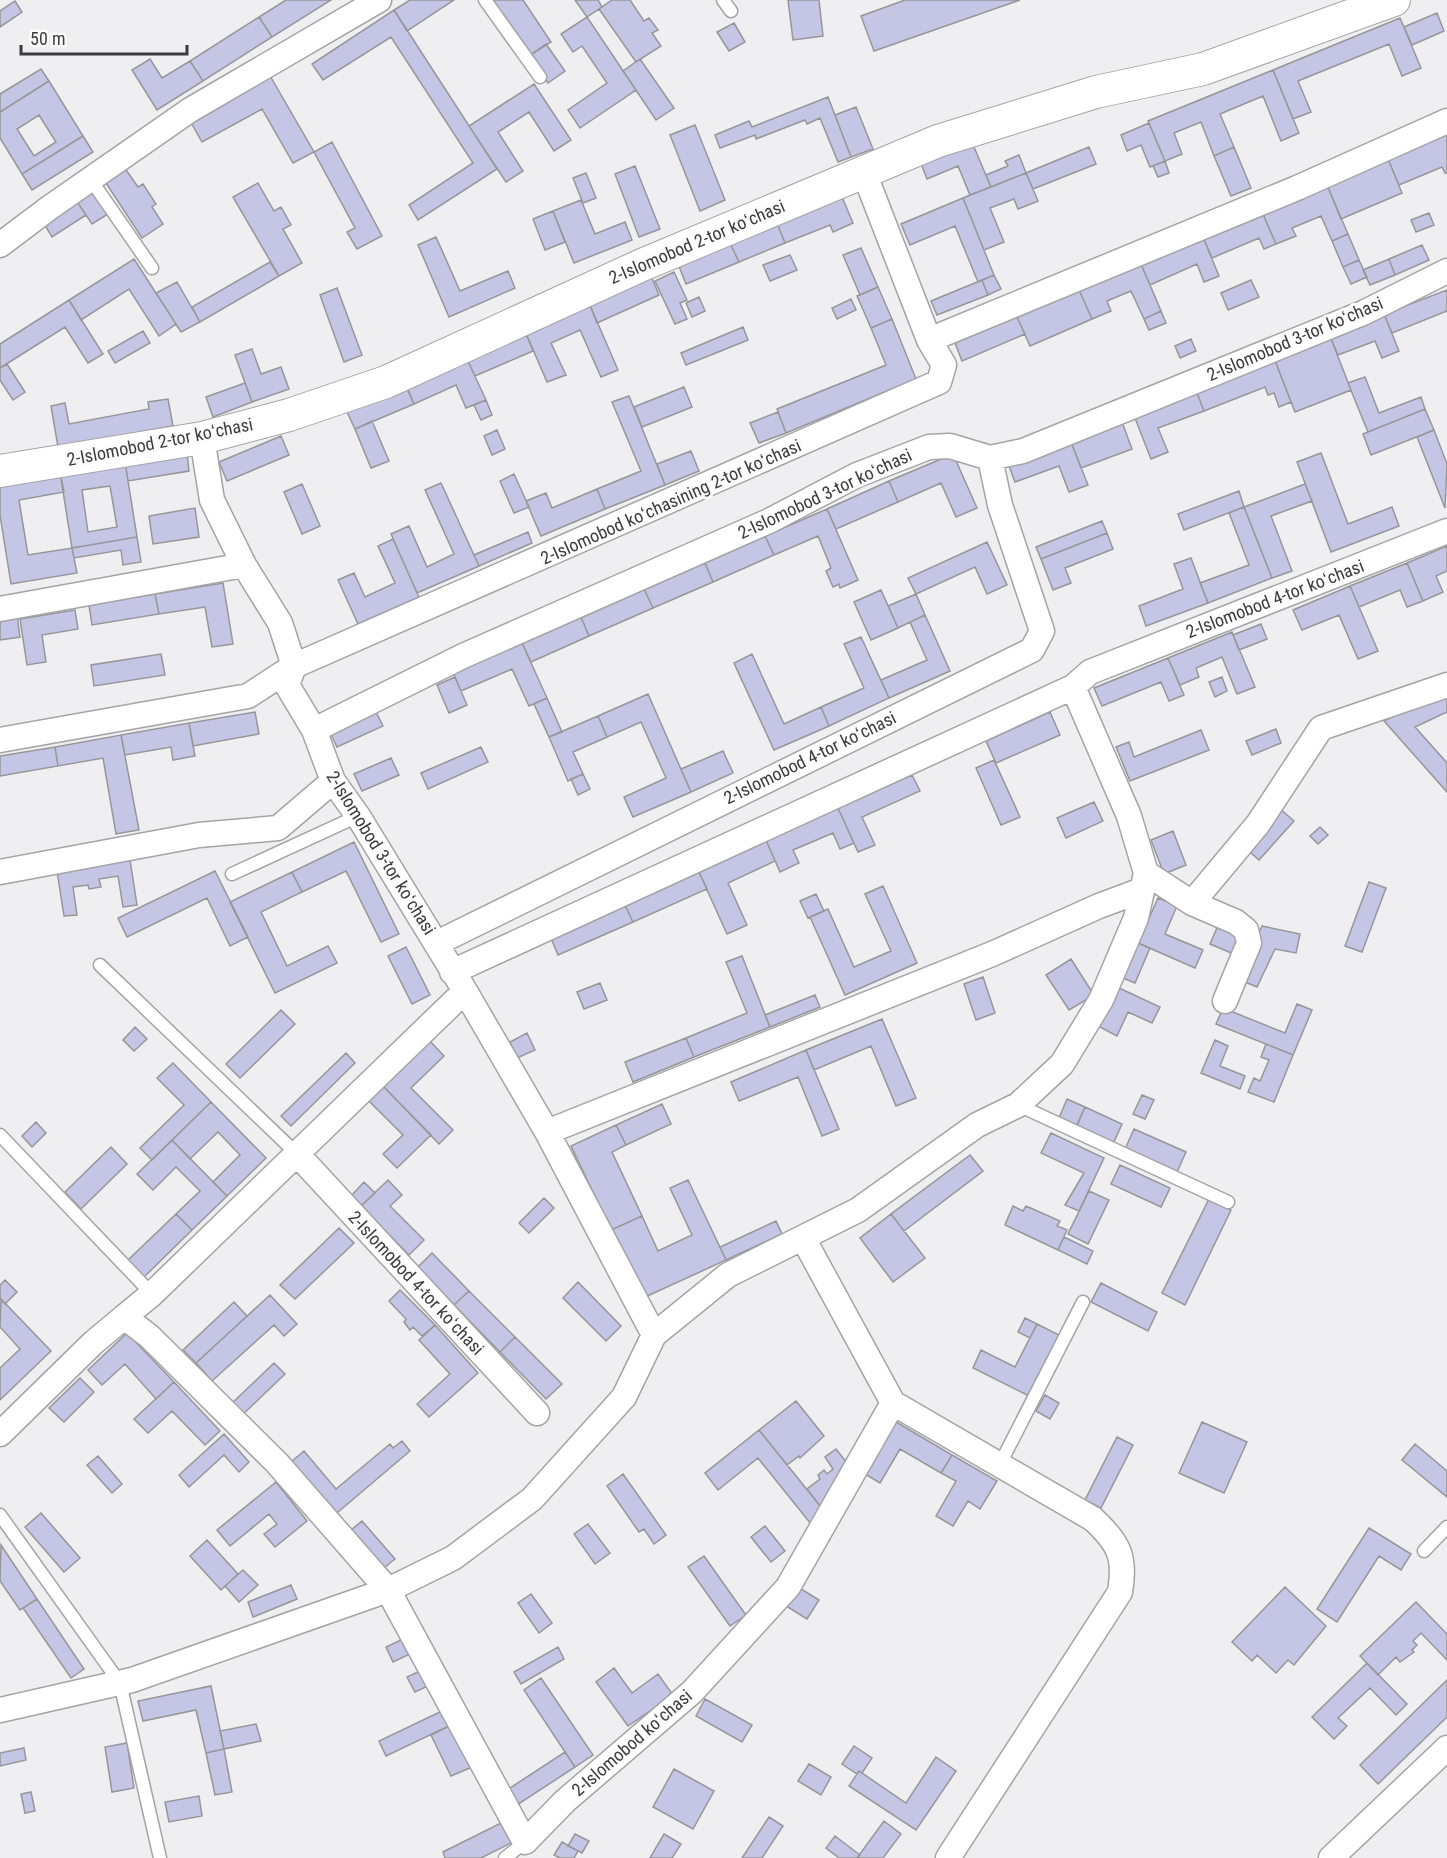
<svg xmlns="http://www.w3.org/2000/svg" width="1447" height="1858" font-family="'Roboto Condensed',sans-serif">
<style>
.building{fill:#c5c5e6;stroke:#969699;stroke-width:1.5;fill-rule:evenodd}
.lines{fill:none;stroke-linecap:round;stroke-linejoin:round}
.service-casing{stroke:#a4a4a7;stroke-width:15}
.minor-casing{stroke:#a4a4a7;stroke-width:27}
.tertiary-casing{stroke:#a4a4a7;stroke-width:34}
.service{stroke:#fff;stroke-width:12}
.minor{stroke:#fff;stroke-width:24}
.tertiary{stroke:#fff;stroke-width:32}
.labels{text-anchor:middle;stroke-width:6;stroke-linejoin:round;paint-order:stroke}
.street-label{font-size:18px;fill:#3b3b3c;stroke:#fcfcff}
</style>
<rect width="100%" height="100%" fill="#efeff2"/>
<!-- building -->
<path class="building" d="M286,0H331L272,37L259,17Z
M410,0H454L407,31L394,10Z
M492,0H523L551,42L529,56Z
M575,0H598L602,7L587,17Z
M612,0H630L644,21L649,18L658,30L652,33L661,46L636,62L599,9Z
M788,0H819L823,36L793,40Z
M905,0H1020L874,51L861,16Z
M15,1L22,12L0,27V11Z
M394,10L497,169L418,220L409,205L473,163L391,37L323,80L312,64Z
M1437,13L1444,31L1412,45L1404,27Z
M259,17L272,37L203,81L190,61Z
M587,17L636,90L580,128L568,110L607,83L582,46L573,52L561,34Z
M1400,18L1421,68L1402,76L1389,44L1298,81L1311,112L1293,119L1273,70Z
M734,23L745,42L729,51L717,32Z
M546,44L565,71L548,83L529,56Z
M150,59L162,78L190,61L203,81L157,110L132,70Z
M640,59L674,108L656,120L623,71Z
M41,69L49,81L0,112V94Z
M1273,70L1299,133L1281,141L1263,96L1220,114L1234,147L1214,156L1201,122L1174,133L1182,154L1165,161L1148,121Z
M269,74L314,152L293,163L262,109L202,142L189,119Z
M49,81L83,136L22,174L0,138V112ZM39,115L56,142L34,156L17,129Z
M534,84L571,140L554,151L529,112L498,132L523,171L506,182L469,126Z
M828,97L851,157L838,162L820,118L807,124L805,120L756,139L755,135L720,148L715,135L749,121L752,127Z
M856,107L873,149L851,157L835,115Z
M1149,123L1165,161L1150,167L1141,145L1127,151L1121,135Z
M695,125L725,200L700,211L670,135Z
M1447,133V173H1445L1442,167L1399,185L1388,159Z
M83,136L93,152L32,190L22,174Z
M971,140L991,187L970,195L958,166L927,179L920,161Z
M332,142L382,236L357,249L347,232L355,228L314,152Z
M1089,147L1096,164L1033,189L1026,173Z
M1234,147L1251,188L1231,196L1214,156Z
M1019,155L1026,173L991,187L986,175L1008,166L1005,161Z
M1388,159L1402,193L1341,219L1327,185Z
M1165,161L1169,173L1158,177L1153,166Z
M635,166L660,229L639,237L615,174Z
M124,167L138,187L143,184L156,204L152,207L163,224L142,238L104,180Z
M586,173L596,198L583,203L573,178Z
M1026,173L1038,201L1018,209L1014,199L990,208L1004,242L984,250L963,198Z
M258,183L274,211L281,207L291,225L283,229L302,263L279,276L233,197Z
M1327,185L1348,234L1332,241L1321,216L1292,228L1296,236L1276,244L1262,212Z
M92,190L108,214L92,224L76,200Z
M842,197L853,223L833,232L830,225L785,243L777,223Z
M963,198L994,275L978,282L955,226L910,245L901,224Z
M76,200L86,215L52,237L43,222Z
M581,200L595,234L625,222L632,240L574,263L553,211Z
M553,211L565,242L545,250L533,219Z
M1262,212L1276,244L1264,249L1259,238L1212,258L1203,237Z
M1429,213L1434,225L1416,232L1411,220Z
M777,223L785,243L739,262L730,243Z
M1348,234L1359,260L1343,267L1332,241Z
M436,237L460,291L508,271L515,288L449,317L418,245Z
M1203,237L1219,276L1204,282L1197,264L1150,285L1141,264Z
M730,243L739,262L686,284L678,264Z
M1422,245L1429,260L1395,275L1389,259Z
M861,248L878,287L860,295L843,255Z
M790,255L797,270L770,281L763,265Z
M134,259L176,324L159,336L129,289L81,320L69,300Z
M1389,259L1395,275L1370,285L1363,270Z
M1359,260L1367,277L1351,284L1343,267Z
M270,262L279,276L200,322L192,307Z
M1141,264L1161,311L1144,319L1131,291L1107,301L1111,311L1092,319L1079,290Z
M674,272L687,300L680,303L687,319L675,324L655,281Z
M994,275L1001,289L988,295L982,280Z
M651,276L659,295L597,323L589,303Z
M982,280L988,295L937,315L931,301Z
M1251,280L1259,297L1228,310L1221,293Z
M177,282L200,322L181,332L156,293Z
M878,287L892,319L871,328L857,296Z
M337,288L362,355L344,362L320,295Z
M1079,290L1092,319L1030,346L1017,317Z
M1447,290V311L1392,333L1384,314Z
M699,297L705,311L692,317L686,303Z
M851,299L856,310L837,319L832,308Z
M69,300L103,354L88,363L65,327L0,368V344Z
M589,303L618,370L601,377L580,330L551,343L566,375L547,382L525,331Z
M1161,311L1166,323L1149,330L1144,319Z
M1384,314L1399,351L1382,358L1375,341L1338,355L1330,336Z
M1017,317L1025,334L962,361L955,343Z
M892,319L916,379L786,433L777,409L886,365L871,328Z
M743,327L748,340L686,365L681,353Z
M143,331L150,343L115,363L108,351Z
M525,331L533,351L475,376L466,357Z
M1330,336L1351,390L1295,412L1274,358Z
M1191,339L1196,351L1180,358L1175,346Z
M252,349L261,374L281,367L289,389L252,402L235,355Z
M466,357L486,400L466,408L456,385L414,404L405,384Z
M1274,358L1291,402L1279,407L1274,393L1268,395L1265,387L1204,411L1195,388Z
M7,364L25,392L13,400L0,380V368Z
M1365,377L1379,413L1421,397L1425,409L1368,432L1348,383Z
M245,383L252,402L213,417L206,397Z
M407,387L414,404L355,429L347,412Z
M684,387L692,407L642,427L634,407Z
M1195,388L1204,411L1158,428L1168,452L1151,459L1133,413Z
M629,396L665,485L605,509L597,489L641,471L612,402Z
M168,399L173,426L58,447L51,406L65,403L69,424L149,409L148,402Z
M486,400L492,415L481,420L474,405Z
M1425,409L1434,430L1371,455L1363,434Z
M778,412L786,433L759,443L750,423Z
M372,421L389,461L371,468L355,429Z
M1122,422L1132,449L1081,468L1071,442Z
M497,430L505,449L492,455L484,436Z
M1434,430L1447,464L1445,508L1417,437Z
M281,436L289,455L227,481L219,462Z
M1071,442L1088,485L1069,492L1059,466L1015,482L1009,466Z
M691,451L699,471L665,485L657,464Z
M187,452L189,471L128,481L125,462Z
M1321,453L1348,524L1392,507L1399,526L1331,552L1297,462Z
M953,454L977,508L956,517L941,483L898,502L889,481Z
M125,462L137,537L72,548L60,472ZM110,486L117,527L88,532L82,490Z
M60,472L64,492L19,500L28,555L72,548L77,573L11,584L0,515V482Z
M514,474L529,507L514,513L500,481Z
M889,481L898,502L836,529L827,509Z
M441,483L479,566L417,593L391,534L409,526L427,567L454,554L425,490Z
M302,484L320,526L302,534L284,492Z
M1305,484L1312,501L1271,516L1292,571L1272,578L1244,507Z
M597,489L605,509L541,536L526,501L546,493L552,508Z
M1239,491L1244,507L1184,530L1178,514Z
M1244,507L1272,578L1208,603L1200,583L1249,565L1229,513Z
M195,508L199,537L153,544L149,516Z
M827,509L858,580L840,588L839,584L833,587L826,571L831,568L818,536L774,555L765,536Z
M1102,521L1107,533L1041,559L1036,547Z
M528,532L532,543L479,566L474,555Z
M1107,533L1113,549L1065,568L1071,583L1053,590L1041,559Z
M765,536L774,555L713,582L705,563Z
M137,537L141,562L123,565L121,550L74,558L72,548Z
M393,539L419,597L358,624L338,580L354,573L365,597L395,583L378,546Z
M987,542L1007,585L987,594L975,567L916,594L908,578Z
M1447,546V571L1436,576L1443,592L1423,601L1407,563Z
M1191,558L1208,603L1146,626L1139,606L1183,589L1174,564Z
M705,563L713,582L653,608L644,589Z
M1407,563L1423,601L1407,607L1400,590L1359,607L1350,586Z
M223,583L233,644L212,647L205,607L159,614L155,594Z
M1350,586L1378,651L1358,659L1339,615L1302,630L1293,610Z
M644,589L653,608L589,636L581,617Z
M881,590L898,628L871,640L854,602Z
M155,594L159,614L92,625L89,605Z
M916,594L925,615L898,628L888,606Z
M75,610L78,629L42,635L46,662L27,665L20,619Z
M17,615L20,637L0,640V617Z
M925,615L950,671L889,698L881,680L927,660L910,622Z
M581,617L589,636L531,662L522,643Z
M1261,624L1267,639L1239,650L1233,635Z
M1232,632L1255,687L1237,694L1222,657L1196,668L1199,677L1180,685L1168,658Z
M861,637L889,698L829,726L821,707L864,688L844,644Z
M522,643L547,698L529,706L512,669L461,691L453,673Z
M161,654L165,675L94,686L91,665Z
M752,654L784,724L821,707L829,726L774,750L734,663Z
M1168,658L1184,695L1169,701L1161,682L1102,706L1094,688Z
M455,677L467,705L449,713L437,685Z
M1222,677L1227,691L1215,697L1209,682Z
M1447,690V712L1415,727L1447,763V792L1384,721Z
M648,694L691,792L633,817L624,797L666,778L641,722L607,737L598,716Z
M547,698L562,732L549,737L534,704Z
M375,710L383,726L337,747L329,730Z
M255,712L259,734L193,746L189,723Z
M1050,712L1060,735L996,763L986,741Z
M598,716L607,737L573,752L583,774L568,781L549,737Z
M189,723L195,756L173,760L171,747L125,755L121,735Z
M1276,729L1281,743L1252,755L1246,741Z
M1201,730L1209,750L1130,781L1116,747L1129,742L1134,757Z
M121,735L139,830L116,834L103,758L58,766L55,747Z
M55,747L58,766L0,776V756Z
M481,747L488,762L428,789L421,773Z
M723,751L733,773L691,792L681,769Z
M391,758L399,775L362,791L354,774Z
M994,760L1020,817L1001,825L976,768Z
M583,774L590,789L578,795L571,779Z
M912,775L920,791L862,817L875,845L858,852L838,808Z
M1094,802L1103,821L1066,838L1057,818Z
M1278,807L1294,821L1259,860L1243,846Z
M838,808L854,843L840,849L833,833L793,850L799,863L780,872L766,840Z
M1320,827L1328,835L1318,844L1310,836Z
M1173,831L1186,865L1164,874L1151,840Z
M766,840L775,861L728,883L747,925L727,934L698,870Z
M354,842L399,934L381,942L346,871L302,892L292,872Z
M130,860L137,905L123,907L118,876L99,879L101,887L89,889L88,885L73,887L77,915L64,916L57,871Z
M698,870L707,889L633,922L624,903Z
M215,871L248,937L230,946L207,898L127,937L118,918Z
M292,872L302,892L261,912L287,966L328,946L337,963L275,993L230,902Z
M1369,882L1386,888L1362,952L1345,946Z
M883,886L917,963L845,995L810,917L828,909L854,967L891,951L865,894Z
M816,894L824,911L808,918L800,901Z
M1158,898L1177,906L1165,934L1203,950L1195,968L1138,943Z
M624,903L633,922L558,955L550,936Z
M1219,923L1245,935L1236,955L1210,944Z
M1262,926L1300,934L1296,953L1275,949L1257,987L1238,979Z
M1138,943L1150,948L1135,983L1123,978Z
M406,947L430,995L412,1004L388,956Z
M742,956L770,1027L694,1057L686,1038L747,1013L726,962Z
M1071,959L1094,995L1069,1010L1046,975Z
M983,977L995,1013L976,1020L964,984Z
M600,983L607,1000L584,1009L577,992Z
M1117,987L1160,1007L1152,1023L1128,1012L1117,1036L1098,1026Z
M815,995L820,1007L770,1027L765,1015Z
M1297,1004L1312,1010L1293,1055L1216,1024L1223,1008L1285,1033Z
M281,1010L295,1024L240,1078L226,1064Z
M882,1019L916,1098L896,1106L871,1046L814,1070L806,1050Z
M135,1027L147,1039L134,1051L123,1040Z
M527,1033L535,1050L517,1058L510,1042Z
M686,1038L694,1057L633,1082L625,1062Z
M429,1040L444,1056L411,1088L453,1130L439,1144L382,1085Z
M1215,1040L1228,1046L1220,1066L1245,1076L1240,1089L1201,1073Z
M1266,1044L1293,1055L1274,1102L1248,1092L1254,1078L1260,1081L1269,1060L1261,1057Z
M806,1050L839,1129L822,1136L798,1077L739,1101L731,1082Z
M346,1053L355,1063L291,1126L281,1116Z
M173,1063L211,1102L152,1160L140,1148L184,1105L157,1078Z
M382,1085L431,1135L397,1168L383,1154L403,1135L367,1099Z
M1142,1095L1154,1100L1145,1119L1133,1114Z
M1067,1099L1085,1107L1077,1126L1059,1118Z
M211,1102L266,1158L227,1196L213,1182L240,1155L218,1132L190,1159L172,1140Z
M662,1104L671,1124L626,1145L616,1125Z
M1085,1107L1122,1124L1113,1144L1076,1127Z
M36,1122L46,1133L32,1147L22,1136Z
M616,1125L626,1145L612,1152L642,1216L611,1230L571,1146Z
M1134,1129L1186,1152L1177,1172L1125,1149Z
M1051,1133L1104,1158L1079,1211L1065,1205L1084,1173L1041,1153Z
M172,1140L227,1196L192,1230L176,1214L200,1191L176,1167L153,1190L137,1174Z
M111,1147L127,1164L81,1209L65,1192Z
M970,1155L983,1171L904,1231L891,1214Z
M1120,1165L1170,1188L1161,1207L1111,1184Z
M388,1180L402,1195L390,1206L424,1240L409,1255L361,1206Z
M688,1180L726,1260L643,1298L611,1230L642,1216L658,1251L692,1235L670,1188Z
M364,1182L375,1193L361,1206L351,1196Z
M1089,1191L1109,1200L1088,1244L1068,1234Z
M544,1198L554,1208L529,1233L519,1223Z
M1209,1199L1231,1210L1185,1305L1162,1293Z
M1013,1206L1023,1211L1026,1206L1060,1221L1057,1226L1067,1230L1058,1250L1005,1225Z
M176,1214L192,1230L143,1278L127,1261Z
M891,1214L925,1258L893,1282L860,1238Z
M776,1221L782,1234L726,1260L720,1247Z
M339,1228L354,1243L295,1299L280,1285Z
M1064,1237L1093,1251L1087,1264L1058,1250Z
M432,1253L469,1291L454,1305L417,1268Z
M5,1280L17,1292L5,1304L0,1299V1285Z
M578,1282L621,1326L606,1341L563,1298Z
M1101,1283L1157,1312L1148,1331L1091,1302Z
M400,1290L435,1325L422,1336L413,1327L410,1330L404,1322L406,1319L389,1301Z
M469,1291L515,1337L500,1352L454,1305Z
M270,1295L297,1324L284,1336L274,1325L212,1381L196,1363Z
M1,1299L51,1351L0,1400V1368L20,1349L0,1327Z
M234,1302L247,1316L196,1363L183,1350Z
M1025,1318L1037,1324L1030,1338L1018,1332Z
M1037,1324L1059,1335L1029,1396L973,1368L981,1350L1015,1367Z
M435,1325L478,1373L429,1417L417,1404L450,1374L419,1340Z
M127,1333L174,1382L156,1399L125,1364L102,1385L88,1370Z
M515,1337L562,1384L546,1399L500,1352Z
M274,1363L285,1374L237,1420L226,1409Z
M80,1378L94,1392L64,1422L49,1408Z
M174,1382L220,1431L205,1445L172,1411L148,1433L134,1419Z
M1045,1395L1059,1403L1050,1419L1036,1411Z
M796,1401L824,1436L800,1458L799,1456L787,1465L759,1430Z
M891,1419L952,1455L941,1473L900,1449L880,1483L860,1471Z
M1202,1422L1247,1442L1224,1493L1179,1473Z
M759,1430L821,1507L815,1529L758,1458L718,1490L705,1473Z
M224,1434L249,1462L239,1472L224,1455L189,1487L179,1475Z
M1117,1437L1133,1445L1101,1508L1085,1500Z
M402,1441L410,1451L331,1518L285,1467L304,1451L336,1489L390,1444L393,1448Z
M1415,1444L1447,1471V1497L1402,1460Z
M836,1449L851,1468L821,1507L807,1489L820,1479L818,1475L824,1470L827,1474L833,1469L825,1457Z
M952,1455L997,1481L980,1509L968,1501L953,1526L936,1516L956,1481L941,1473Z
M98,1456L122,1484L112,1493L87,1465Z
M623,1474L666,1535L654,1544L644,1529L639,1532L607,1486Z
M276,1482L307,1521L275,1547L264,1534L277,1524L269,1514L230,1546L217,1530Z
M41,1513L80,1558L64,1572L25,1527Z
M362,1521L395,1559L384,1568L351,1530Z
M588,1524L610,1553L595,1564L574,1534Z
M765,1526L785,1551L771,1562L751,1537Z
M1369,1528L1411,1554L1401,1570L1379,1556L1337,1622L1317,1609Z
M207,1540L238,1574L221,1590L190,1556Z
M1,1545L37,1599L20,1610L0,1581Z
M704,1556L746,1615L730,1626L688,1567Z
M243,1570L258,1585L239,1602L225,1586Z
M291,1585L297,1599L253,1617L248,1602Z
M798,1587L819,1600L807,1619L786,1606Z
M1285,1587L1326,1626L1294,1665L1288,1660L1276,1673L1257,1655L1252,1661L1232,1642Z
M531,1594L552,1623L539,1633L518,1603Z
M37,1599L84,1669L71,1678L23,1608Z
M1416,1602L1447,1634V1660L1421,1633L1413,1641L1417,1645L1412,1650L1414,1652L1400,1662L1396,1657L1378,1675L1360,1656Z
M405,1638L412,1653L393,1662L386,1647Z
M558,1647L564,1659L521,1684L514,1672Z
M1367,1663L1407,1704L1396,1715L1370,1688L1338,1718L1347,1726L1334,1739L1312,1717Z
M614,1668L632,1693L658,1674L673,1695L628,1726L596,1682Z
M422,1670L430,1685L415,1692L407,1677Z
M541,1678L593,1755L575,1767L524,1690Z
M1447,1680V1717L1378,1784L1360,1765Z
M211,1686L224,1749L206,1753L196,1710L143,1721L138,1701Z
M705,1699L752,1725L742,1742L696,1716Z
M444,1710L451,1725L386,1756L379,1741Z
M256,1724L261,1741L224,1749L220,1731Z
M451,1725L472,1767L451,1776L431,1735Z
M127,1743L134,1788L112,1792L105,1747Z
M854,1746L872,1758L862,1773L859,1771L857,1774L842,1764Z
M24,1748L26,1760L0,1766V1753Z
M224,1749L232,1792L215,1795L206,1753Z
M565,1752L575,1767L517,1805L507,1790Z
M936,1757L956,1771L916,1830L849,1786L859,1771L906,1803Z
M809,1764L831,1777L821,1795L798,1781Z
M674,1769L714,1791L693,1829L653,1807Z
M31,1792L35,1811L25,1813L21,1794Z
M199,1796L202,1816L169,1822L165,1802Z
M769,1817L783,1826L762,1858H742Z
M884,1821L901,1834L883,1858H857Z
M501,1823L511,1843L481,1858H445L443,1852Z
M575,1834L589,1841L582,1853L568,1846Z
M664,1834L681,1844L672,1858H650Z
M835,1836L860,1855L857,1858H839L826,1848Z
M562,1842L578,1851L574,1858H560L554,1855Z"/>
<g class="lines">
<defs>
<path id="service" d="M485,0L540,77
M723,0L731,11
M91,180L152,268
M232,874L358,816
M100,965L296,1153
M1018,1105L1228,1202
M0,1135L152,1294
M999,1466L1083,1302
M0,1515L120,1683L160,1858
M1424,1551L1447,1527
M505,1858L525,1842"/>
<path id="minor" d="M0,245L49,208L190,110L379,0
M929,340L1297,188L1447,121
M202,438L212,500L244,565L280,623L294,666
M0,609L244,565
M294,666L287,685L314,730L333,781L358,816L465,991L547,1132L654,1335
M1073,687L1090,672L1447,531
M314,730L463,656L769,521L857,475L929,447L950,446L990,458L1023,451L1363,313L1447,271
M0,740L248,696L294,666L939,382L944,365L929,340L863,170
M0,872L199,835L278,828L333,781
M1146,873L1192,903L1236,922L1246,930L1249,943L1225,1001
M1192,903L1258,824L1321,728L1447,685
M437,943L1032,650L1042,631L1000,505L990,458
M547,1132L992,954L1099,906L1142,890
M296,1153L537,1413
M803,1238L893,1403L1093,1519C1119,1543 1126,1557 1120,1592L948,1858
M124,1317L152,1294L465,991
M0,1434L93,1343L124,1317L149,1336L277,1463L388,1590L525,1842L565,1801L692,1692L788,1587L893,1403
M0,1710L132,1680L388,1590L453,1558L532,1499L624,1397L654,1335L728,1275L858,1210L977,1125L1018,1105L1062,1064L1101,1000L1136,918L1146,873L1129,816L1073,687L452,972
M1331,1858L1447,1748"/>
<path id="tertiary" d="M0,471L202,438L289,415L386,382L642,265L938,141L1096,92L1203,69L1394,0"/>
</defs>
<!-- service casing -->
<use href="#service" class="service-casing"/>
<!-- minor casing -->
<use href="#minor" class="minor-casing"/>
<!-- tertiary casing -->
<use href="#tertiary" class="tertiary-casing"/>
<!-- service -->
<use href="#service" class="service"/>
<!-- minor -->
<use href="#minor" class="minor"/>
<!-- tertiary -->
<use href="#tertiary" class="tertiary"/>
</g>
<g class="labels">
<!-- street labels -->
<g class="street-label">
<text transform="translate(697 242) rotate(-23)" y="6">2-Islomobod 2-tor koʻchasi</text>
<text transform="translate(1295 339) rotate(-23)" y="6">2-Islomobod 3-tor koʻchasi</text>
<text transform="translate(160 442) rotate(-11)" y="6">2-Islomobod 2-tor koʻchasi</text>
<text transform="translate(825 494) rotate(-25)" y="6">2-Islomobod 3-tor koʻchasi</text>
<text transform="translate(671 502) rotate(-24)" y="6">2-Islomobod koʻchasining 2-tor koʻchasi</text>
<text transform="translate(1275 599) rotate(-21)" y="6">2-Islomobod 4-tor koʻchasi</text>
<text transform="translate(810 758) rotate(-26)" y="6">2-Islomobod 4-tor koʻchasi</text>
<text transform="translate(381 853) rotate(58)" y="6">2-Islomobod 3-tor koʻchasi</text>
<text transform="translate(416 1283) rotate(47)" y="6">2-Islomobod 4-tor koʻchasi</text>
<text transform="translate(632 1743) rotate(-41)" y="6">2-Islomobod koʻchasi</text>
</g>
</g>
<!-- scale -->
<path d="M21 45v9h166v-9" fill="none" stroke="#3b3b3c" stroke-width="3"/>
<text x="30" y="45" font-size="18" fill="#3b3b3c" stroke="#fcfcff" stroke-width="4.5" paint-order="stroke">50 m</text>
</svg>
